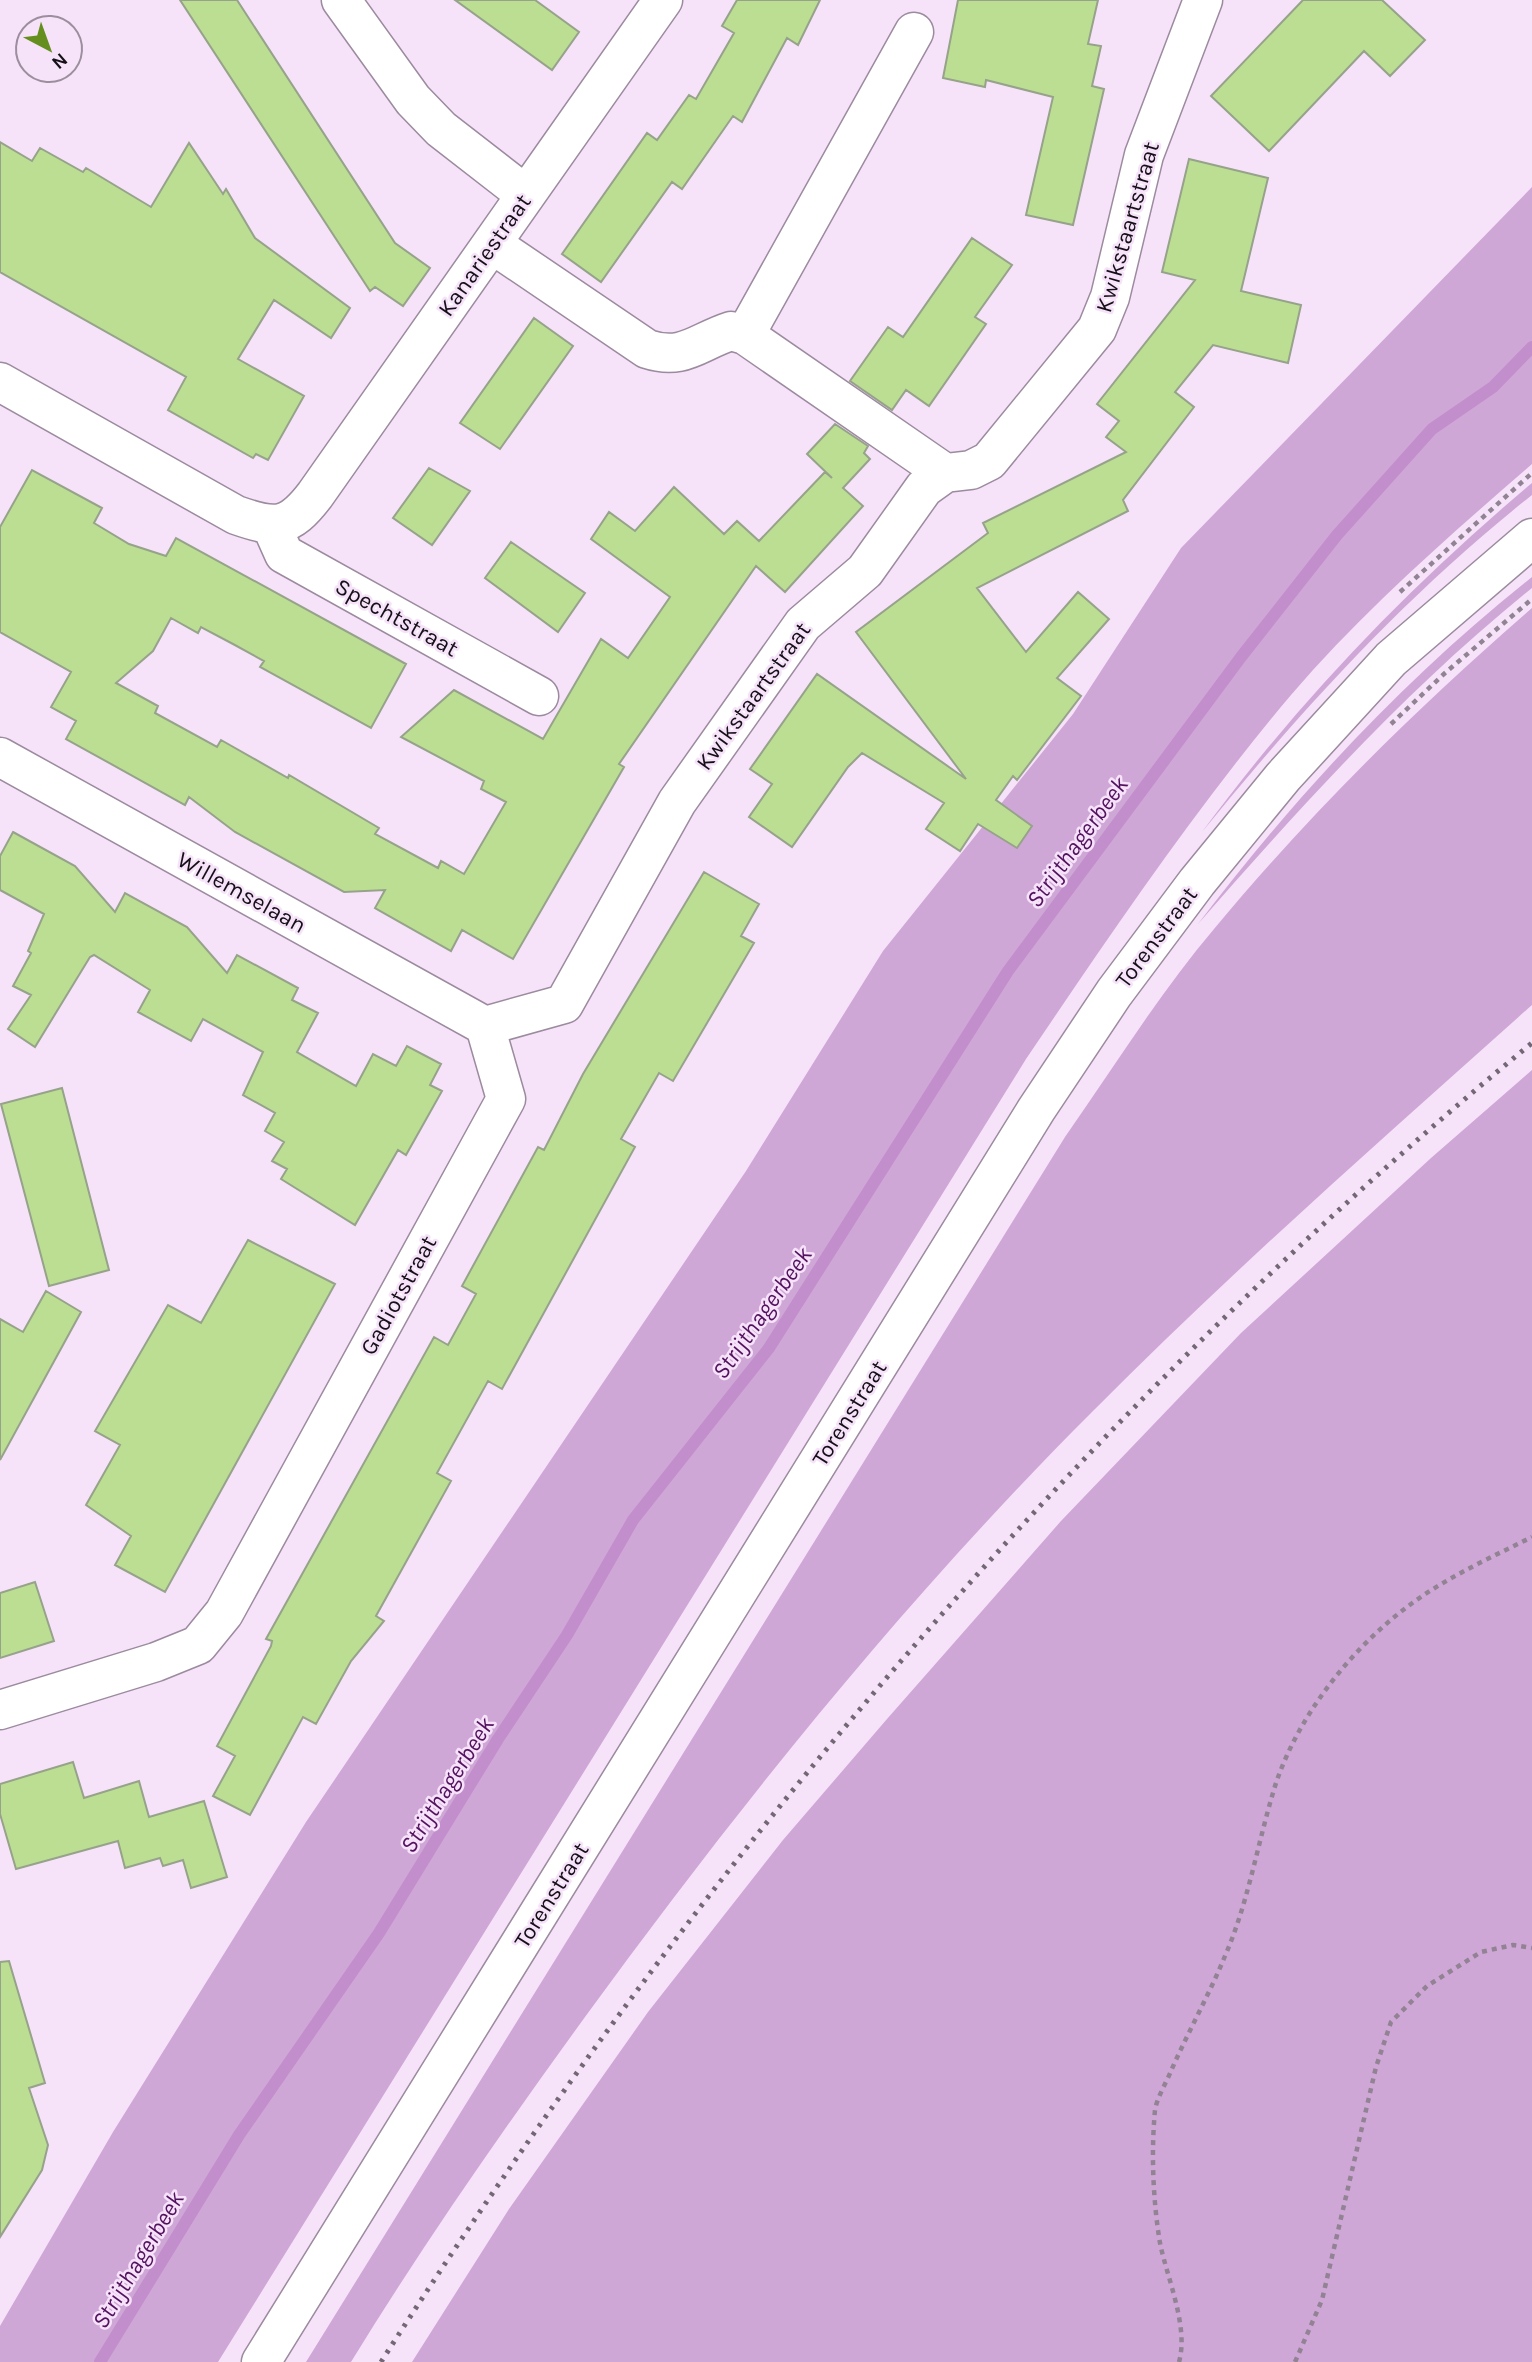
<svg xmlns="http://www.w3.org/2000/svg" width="1532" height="2362" font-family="Karla,sans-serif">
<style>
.green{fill:#cfa7d6}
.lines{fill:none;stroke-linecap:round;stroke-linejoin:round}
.stream{stroke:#c28ecc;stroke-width:12}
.building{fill:#bbde93;stroke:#96a28a;stroke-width:2}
.minor-casing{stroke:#9c8a9f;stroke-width:41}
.path{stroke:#918393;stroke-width:4.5;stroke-dasharray:5 5;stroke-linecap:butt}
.minor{stroke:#fff;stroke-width:38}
.rail{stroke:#736775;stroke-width:5;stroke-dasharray:3.5 7;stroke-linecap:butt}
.labels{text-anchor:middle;stroke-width:5;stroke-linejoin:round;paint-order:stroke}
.street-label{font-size:23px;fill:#150f17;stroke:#f6e3f9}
.water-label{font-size:24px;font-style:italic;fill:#53125f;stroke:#f6e3f9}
</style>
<rect width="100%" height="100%" fill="#f6e3f9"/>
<!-- green -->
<path class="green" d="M1532,187V464C1448,537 1364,610 1291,695C1194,810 1110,935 1026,1059L218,2362H0V2326L113,2132L306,1822L746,1171L883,951L1073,714L1181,548Z
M1532,483V495C1407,594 1302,709 1202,832C1298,702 1408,587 1532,483Z
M1532,577V588C1408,688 1302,805 1198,924C1296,795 1405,678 1532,577Z
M1532,608V1005C1383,1138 1233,1270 1092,1412C906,1598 740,1804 585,2017C503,2130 424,2243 351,2362H306L1065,1137C1114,1067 1159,994 1214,929C1311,812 1418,707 1532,608Z
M1532,1070V2362H412L509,2209L648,2012L783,1840L887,1719L1061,1521L1241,1333L1431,1158Z"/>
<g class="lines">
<!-- stream -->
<path class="stream" d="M100,2362L239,2135L379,1933L498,1739L567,1635L633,1520L769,1348L1008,971L1241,657L1337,535L1432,429L1493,387L1532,347"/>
</g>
<!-- building -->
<path class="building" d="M180,0H237L395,243L430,268L403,306L375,287L370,291Z
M455,0H535L579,32L552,70Z
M737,0H820L798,45L787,38L742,122L733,116L682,189L672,182L601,282L562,254L647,133L657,140L689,95L696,99L734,33L722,26Z
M958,0H1098L1088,44L1101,46L1092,86L1104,89L1073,225L1026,215L1053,97L986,80L985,87L943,78Z
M1303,0H1382L1425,40L1390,76L1364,51L1269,151L1211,96Z
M0,142L32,161L40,148L83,172L86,168L151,207L189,143L223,194L226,189L255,238L350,308L331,338L274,300L238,359L304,396L268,460L256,454L253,458L168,410L186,377L0,272Z
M1189,159L1268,178L1241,291L1301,305L1288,363L1213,345L1175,392L1194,407L1123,500L1128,511L977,588L1026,652L1078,592L1109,619L1057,678L1081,696L1017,780L1013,776L996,800L1032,826L1017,848L978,824L960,851L926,829L944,803L862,753L848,767L792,847L749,817L772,784L750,769L817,674L966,779L856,632L988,533L983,523L1126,452L1106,437L1119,421L1097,404L1195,280L1162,272Z
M972,238L1012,265L975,317L986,324L929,406L906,390L892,410L850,381L888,327L903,337Z
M534,318L573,346L500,449L460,423Z
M835,424L868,446L864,453L870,459L843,488L863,506L785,592L756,566L619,764L624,767L513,959L462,930L451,951L375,908L385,890L344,892L235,832L189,797L185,805L66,739L76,721L51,707L71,672L0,632V527L32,470L102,508L94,523L129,544L166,556L176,538L406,664L371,728L260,667L264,661L233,644L201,627L198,633L171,618L153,651L116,683L158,706L155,713L217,747L221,740L288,778L289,775L379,828L375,834L438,868L441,861L464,874L506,802L481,789L484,781L401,737L454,690L543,739L601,639L628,658L670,597L591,539L609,512L635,531L674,487L724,534L737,521L759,541L825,472L832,478L807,454Z
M429,468L470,491L432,545L393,518Z
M511,542L585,593L558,632L485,578Z
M13,832L75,866L115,912L125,893L187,927L227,973L237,955L298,988L292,1000L318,1013L297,1052L356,1086L373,1054L396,1066L407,1046L441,1064L430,1085L442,1091L406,1155L398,1150L355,1225L281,1179L287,1169L272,1161L284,1142L265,1131L275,1113L243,1095L263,1052L203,1019L191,1041L138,1012L150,990L94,955L90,957L35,1047L8,1029L31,995L13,986L31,953L28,951L44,914L0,890V856Z
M704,872L759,904L741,936L754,943L673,1081L659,1073L621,1139L635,1147L502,1389L488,1381L437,1473L451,1481L376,1616L384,1621L351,1661L316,1724L303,1717L250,1815L213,1796L235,1756L217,1746L271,1646L272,1641L266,1639L434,1337L448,1345L476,1294L462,1286L538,1147L544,1150L583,1074Z
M62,1088L109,1270L49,1286L1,1104Z
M248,1240L335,1284L165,1592L115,1565L131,1536L86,1505L120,1445L95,1431L168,1305L201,1323Z
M46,1291L81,1312L0,1460V1319L23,1332Z
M35,1582L54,1641L0,1658V1593Z
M73,1762L84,1798L139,1781L149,1817L204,1801L227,1877L191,1888L183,1860L163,1866L160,1858L125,1868L118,1841L16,1869L0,1814V1784Z
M9,1961L45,2083L29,2088L48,2145L42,2170L0,2237V1962Z"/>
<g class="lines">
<defs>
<path id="minor" d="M341,0L413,100L441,129L526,195
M492,244L647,349C684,361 697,342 731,331L745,335L945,473
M745,335L914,32
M0,382L236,515C276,529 289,529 315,495L663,0
M271,525L284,554L539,696
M0,757L485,1026
M485,1026L564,1004L677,802L803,624L865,571L924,488L945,473L971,470L989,461L1097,329L1110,297L1144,155L1203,0
M0,1710L156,1662L198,1645L224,1613L506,1099L485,1026
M261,2362L1036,1110L1114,993L1197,882L1283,777L1391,659L1532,538"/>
</defs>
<!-- minor casing -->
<use href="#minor" class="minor-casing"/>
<!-- path -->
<path class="path" d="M1400,592L1532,473
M1391,724L1445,673L1532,599
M1179,2362C1189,2327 1167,2278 1160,2243C1153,2201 1151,2153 1155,2110C1157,2098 1166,2083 1171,2071C1188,2032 1209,1995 1225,1956C1249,1901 1258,1840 1276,1783C1299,1715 1350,1650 1407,1607C1445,1578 1490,1558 1532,1537
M1295,2362L1322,2300L1376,2067L1391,2022L1427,1986L1481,1952L1513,1945L1532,1948"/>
<!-- minor -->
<use href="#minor" class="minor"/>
<!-- rail -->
<path class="rail" d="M381,2362C695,1870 1080,1413 1532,1043"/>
</g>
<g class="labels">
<!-- street labels -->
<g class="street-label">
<text transform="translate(1127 227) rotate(-74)" y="8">Kwikstaartstraat</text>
<text transform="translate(484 255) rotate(-55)" y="8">Kanariestraat</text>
<text transform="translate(397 617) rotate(29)" y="8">Spechtstraat</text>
<text transform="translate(753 696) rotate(-54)" y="8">Kwikstaartstraat</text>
<text transform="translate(242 892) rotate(29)" y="8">Willemselaan</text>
<text transform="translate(1156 937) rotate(-53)" y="8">Torenstraat</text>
<text transform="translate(398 1295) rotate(-61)" y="8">Gadiotstraat</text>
<text transform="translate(849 1413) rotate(-58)" y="8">Torenstraat</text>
<text transform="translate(551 1895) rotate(-58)" y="8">Torenstraat</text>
</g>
<!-- water labels -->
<g class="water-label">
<text transform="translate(1077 842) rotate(-54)" y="8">Strijthagerbeek</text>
<text transform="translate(762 1313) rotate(-55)" y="8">Strijthagerbeek</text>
<text transform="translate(447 1785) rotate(-58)" y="8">Strijthagerbeek</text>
<text transform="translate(138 2260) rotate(-59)" y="8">Strijthagerbeek</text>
</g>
</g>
<!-- north arrow -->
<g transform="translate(49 49) rotate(139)"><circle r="33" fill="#f6e3f9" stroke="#9c8e9f" stroke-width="2"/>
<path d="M0-5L12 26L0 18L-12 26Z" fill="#648f1f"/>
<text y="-10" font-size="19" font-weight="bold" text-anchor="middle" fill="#150f17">N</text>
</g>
</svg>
